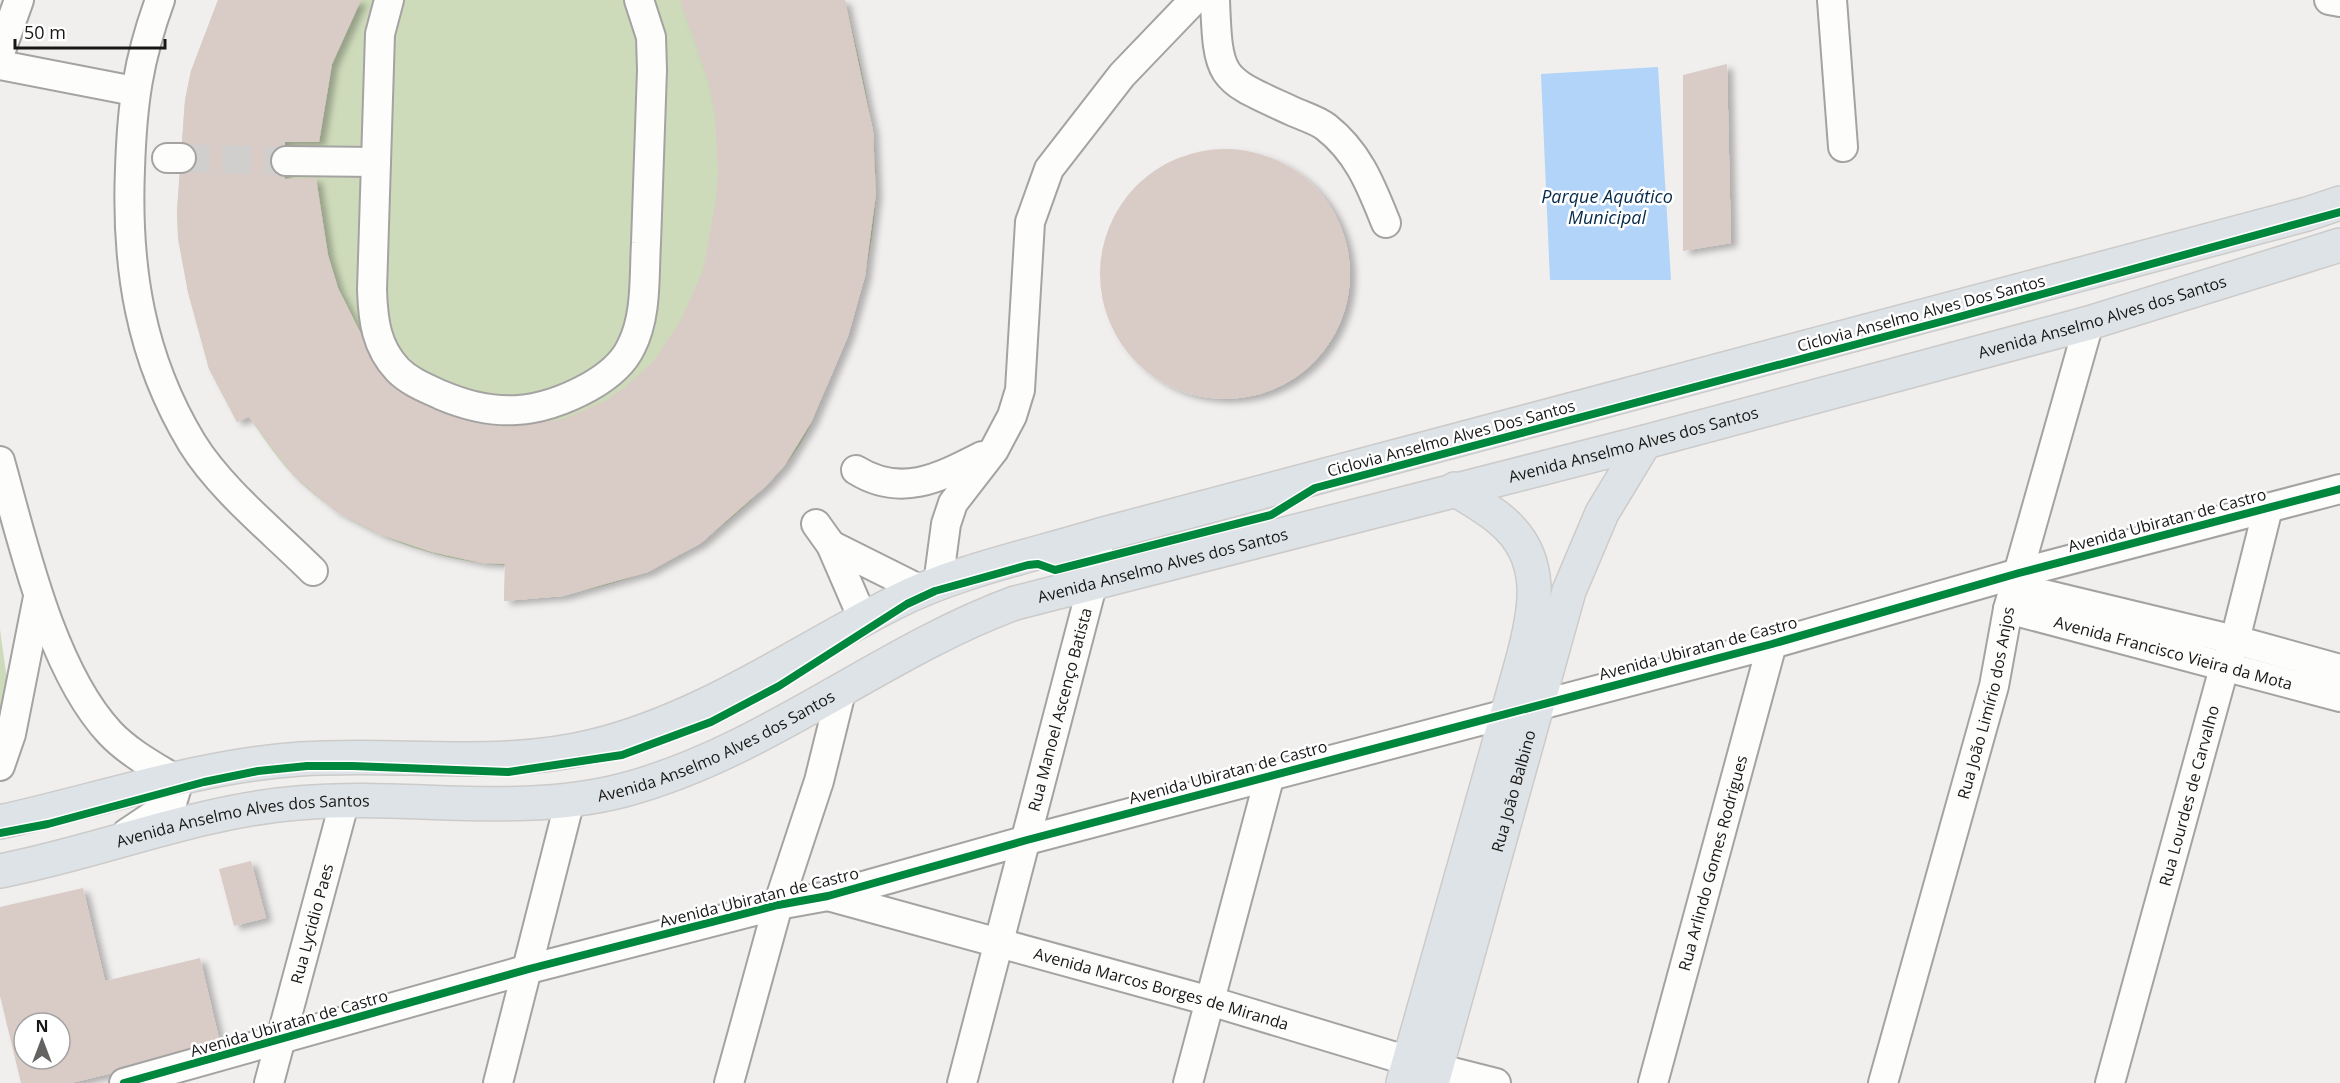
<svg xmlns="http://www.w3.org/2000/svg" width="2340" height="1083" font-family="'Open Sans',sans-serif">
<style>
.green{fill:#cedbba}
.water{fill:#b1d4f8}
.building{fill:#d9cbc6;fill-rule:evenodd;filter:url(#shadow)}
.lines{fill:none;stroke-linecap:round;stroke-linejoin:round}
.minor-tunnel{stroke:#d0cfce;stroke-width:28;stroke-dasharray:28 14;stroke-linecap:butt}
.minor-casing{stroke:#a4a3a2;stroke-width:32}
.major-casing{stroke:#cccbca;stroke-width:36}
.minor{stroke:#fdfdfc;stroke-width:28}
.major{stroke:#dde3e6;stroke-width:33}
.cycleway-casing{stroke:#fff;stroke-width:11}
.cycleway{stroke:#00873e;stroke-width:8}
.labels{text-anchor:middle;stroke-width:5;stroke-linejoin:round;paint-order:stroke}
.street-label{font-size:16px;fill:#181716;stroke:#fff}
.water-label{font-size:18px;font-style:italic;fill:#052a4b;stroke:#fff}
</style>
<defs>
<filter id="shadow"><feDropShadow dx="6" dy="4" stdDeviation="3" flood-color="#0004"/></filter>
</defs>
<rect width="100%" height="100%" fill="#f1efee"/>
<!-- green -->
<path class="green" d="M218,0H845C860,64 877,126 876,192C874,253 857,313 834,368C824,393 815,420 801,443C787,466 767,485 747,504C670,575 607,592 504,601L505,565C430,561 347,530 294,476C277,459 263,436 249,417L237,422L209,369L188,292L178,238L177,211L185,100L191,71Z
M0,629L10,701L0,732Z"/>
<!-- water -->
<path class="water" d="M1658,67L1671,280H1550L1541,74Z"/>
<!-- building -->
<path class="building" d="M218,0H361L332,64L319,142H285V179L316,178L328,255L338,288L368,348L475,420L520,425L565,419L607,400L625,387L653,362L681,320L703,270L716,200L718,172L715,112L707,77L680,0H845L873,131L876,194L865,276L848,336L812,421L785,465L766,486L701,543L648,572L563,596L504,601L505,564L482,563L432,552L381,535L335,511L293,475L249,417L237,422L209,369L188,292L178,238L177,211L185,100L191,71Z
M1727,64L1731,243L1683,251V75Z
M1100 274a125 125 0 1 1 250 0a125 125 0 1 1-250 0Z
M251,861L266,918L234,926L219,869Z
M83,888L105,981L200,958L221,1047L71,1083H21L0,996V907ZM24,1023H60V1059H24Z"/>
<g class="lines">
<!-- minor-tunnel -->
<path class="minor-tunnel" d="M181,158L286,161"/>
<defs>
<g id="minor">
<path d="M160,0C138,60 132,105 130,169C126,267 140,357 192,443C221,490 274,532 313,571"/>
<path d="M389,0L380,34L372,290C373,320 376,347 398,370C410,382 426,388 441,395C495,418 538,415 589,387C605,378 623,364 631,347C647,316 644,277 646,243C648,186 650,128 652,70L651,37L639,0"/>
<path d="M1215,0C1218,81 1220,78 1292,111C1303,116 1317,120 1326,127C1359,153 1371,186 1386,223"/>
<path d="M1832,0L1843,147"/>
<path d="M2329,0L2340,2"/>
<path d="M0,53L19,0"/>
<path d="M0,65L134,91"/>
<path d="M167,158H181"/>
<path d="M286,161L376,162"/>
<path d="M0,461C23,543 51,670 110,733C128,752 152,765 173,778L176,790L172,803L127,833"/>
<path d="M856,470C901,498 939,478 982,456"/>
<path d="M816,524L831,545L863,619"/>
<path d="M831,545L921,590"/>
<path d="M938,584L946,524L953,503L994,450L1012,416L1020,390L1030,222L1049,169L1122,75L1194,0"/>
<path d="M2014,587L2235,640L2340,669"/>
<path id="s1" d="M2008,609L2340,697"/>
<path d="M0,766L11,734L38,597"/>
<path id="s2" d="M828,896L1210,1001L1409,1061L1496,1083"/>
<path d="M124,1083L529,969L778,905L828,896L1027,840L1772,644L2019,573L2340,489"/>
<path id="s3" d="M269,1083L345,800"/>
<path d="M498,1083L570,800"/>
<path d="M729,1083L778,905L819,781L841,692"/>
<path id="s4" d="M962,1083L1093,582L1100,535"/>
<path d="M1188,1083L1270,775"/>
<path id="s5" d="M1653,1083L1772,644"/>
<path id="s6" d="M1883,1083L1994,686L2008,609L2089,323"/>
<path id="s7" d="M2110,1083L2224,668L2235,640L2268,508"/>
</g>
<g id="major">
<path d="M0,822C100,800 198,766 300,759C398,752 498,770 594,746C704,719 797,652 896,602C956,571 1035,555 1100,535L2307,214L2340,203"/>
<path id="s8" d="M0,871C99,852 197,811 298,803C406,793 517,818 624,790C766,752 879,653 1015,603L1645,442L2089,323L2340,245"/>
<path d="M1403,1083L1522,662C1536,611 1547,558 1501,520C1487,508 1470,499 1455,489"/>
<path id="s9" d="M1432,1083L1569,591L1602,513L1645,442"/>
</g>
</defs>
<!-- minor casing -->
<use href="#minor" class="minor-casing"/>
<!-- major casing -->
<use href="#major" class="major-casing"/>
<!-- minor -->
<use href="#minor" class="minor"/>
<!-- major -->
<use href="#major" class="major"/>
<defs>
<path id="cycleway" d="M0,833L48,824L204,782L258,771L307,766H353L508,772L622,755L711,722L779,686L907,604L935,591L1028,565L1038,564L1055,570L1271,515L1315,488L1955,318L2340,212
M124,1083L529,969L778,905L828,896L1027,840L1772,644L2019,573L2340,489"/>
</defs>
<!-- cycleway casing -->
<use href="#cycleway" class="cycleway-casing"/>
<!-- cycleway -->
<use href="#cycleway" class="cycleway"/>
</g>
<g class="labels">
<!-- street labels -->
<g class="street-label">
<text transform="translate(1921 313) rotate(-15)" y="6">Ciclovia Anselmo Alves Dos Santos</text>
<text dy="6" stroke="none"><textPath href="#s8" startOffset="2192">Avenida Anselmo Alves dos Santos</textPath></text>
<text transform="translate(1451 438) rotate(-15)" y="6">Ciclovia Anselmo Alves Dos Santos</text>
<text dy="6" stroke="none"><textPath href="#s8" startOffset="1706">Avenida Anselmo Alves dos Santos</textPath></text>
<text transform="translate(2167 520) rotate(-15)" y="6">Avenida Ubiratan de Castro</text>
<text dy="6" stroke="none"><textPath href="#s8" startOffset="1220">Avenida Anselmo Alves dos Santos</textPath></text>
<text transform="translate(1698 648) rotate(-15)" y="6">Avenida Ubiratan de Castro</text>
<text dy="6" stroke="none"><textPath href="#s1" startOffset="171">Avenida Francisco Vieira da Mota</textPath></text>
<text dy="6" stroke="none"><textPath href="#s6" startOffset="394">Rua João Limírio dos Anjos</textPath></text>
<text dy="6" stroke="none"><textPath href="#s4" startOffset="386">Rua Manoel Ascenço Batista</textPath></text>
<text dy="6" stroke="none"><textPath href="#s8" startOffset="735">Avenida Anselmo Alves dos Santos</textPath></text>
<text transform="translate(1228 772) rotate(-15)" y="6">Avenida Ubiratan de Castro</text>
<text dy="6" stroke="none"><textPath href="#s9" startOffset="303">Rua João Balbino</textPath></text>
<text dy="6" stroke="none"><textPath href="#s7" startOffset="298">Rua Lourdes de Carvalho</textPath></text>
<text dy="6" stroke="none"><textPath href="#s8" startOffset="249">Avenida Anselmo Alves dos Santos</textPath></text>
<text dy="6" stroke="none"><textPath href="#s5" startOffset="228">Rua Arlindo Gomes Rodrigues</textPath></text>
<text transform="translate(759 897) rotate(-14)" y="6">Avenida Ubiratan de Castro</text>
<text dy="6" stroke="none"><textPath href="#s3" startOffset="165">Rua Lycidio Paes</textPath></text>
<text dy="6" stroke="none"><textPath href="#s2" startOffset="346">Avenida Marcos Borges de Miranda</textPath></text>
<text transform="translate(289 1023) rotate(-16)" y="6">Avenida Ubiratan de Castro</text>
</g>
<!-- water labels -->
<g class="water-label">
<text x="1607" y="203">Parque Aquático<tspan x="1607" dy="21">Municipal</tspan></text>
</g>
</g>
<!-- north arrow -->
<g transform="translate(42 1041)"><circle r="28" fill="#ffffff" stroke="#a3a2a2" stroke-width="1.5"/>
<path d="M0-4.5L10 22L0 15L-10 22Z" fill="#646362"/>
<text y="-9" font-size="16" font-weight="bold" text-anchor="middle" fill="#181716">N</text>
</g>
<!-- scale -->
<path d="M15 39v9h150v-9" fill="none" stroke="#181716" stroke-width="3"/>
<text x="24" y="39" font-size="18" fill="#181716" stroke="#ffffff" stroke-width="4.5" paint-order="stroke">50 m</text>
</svg>
